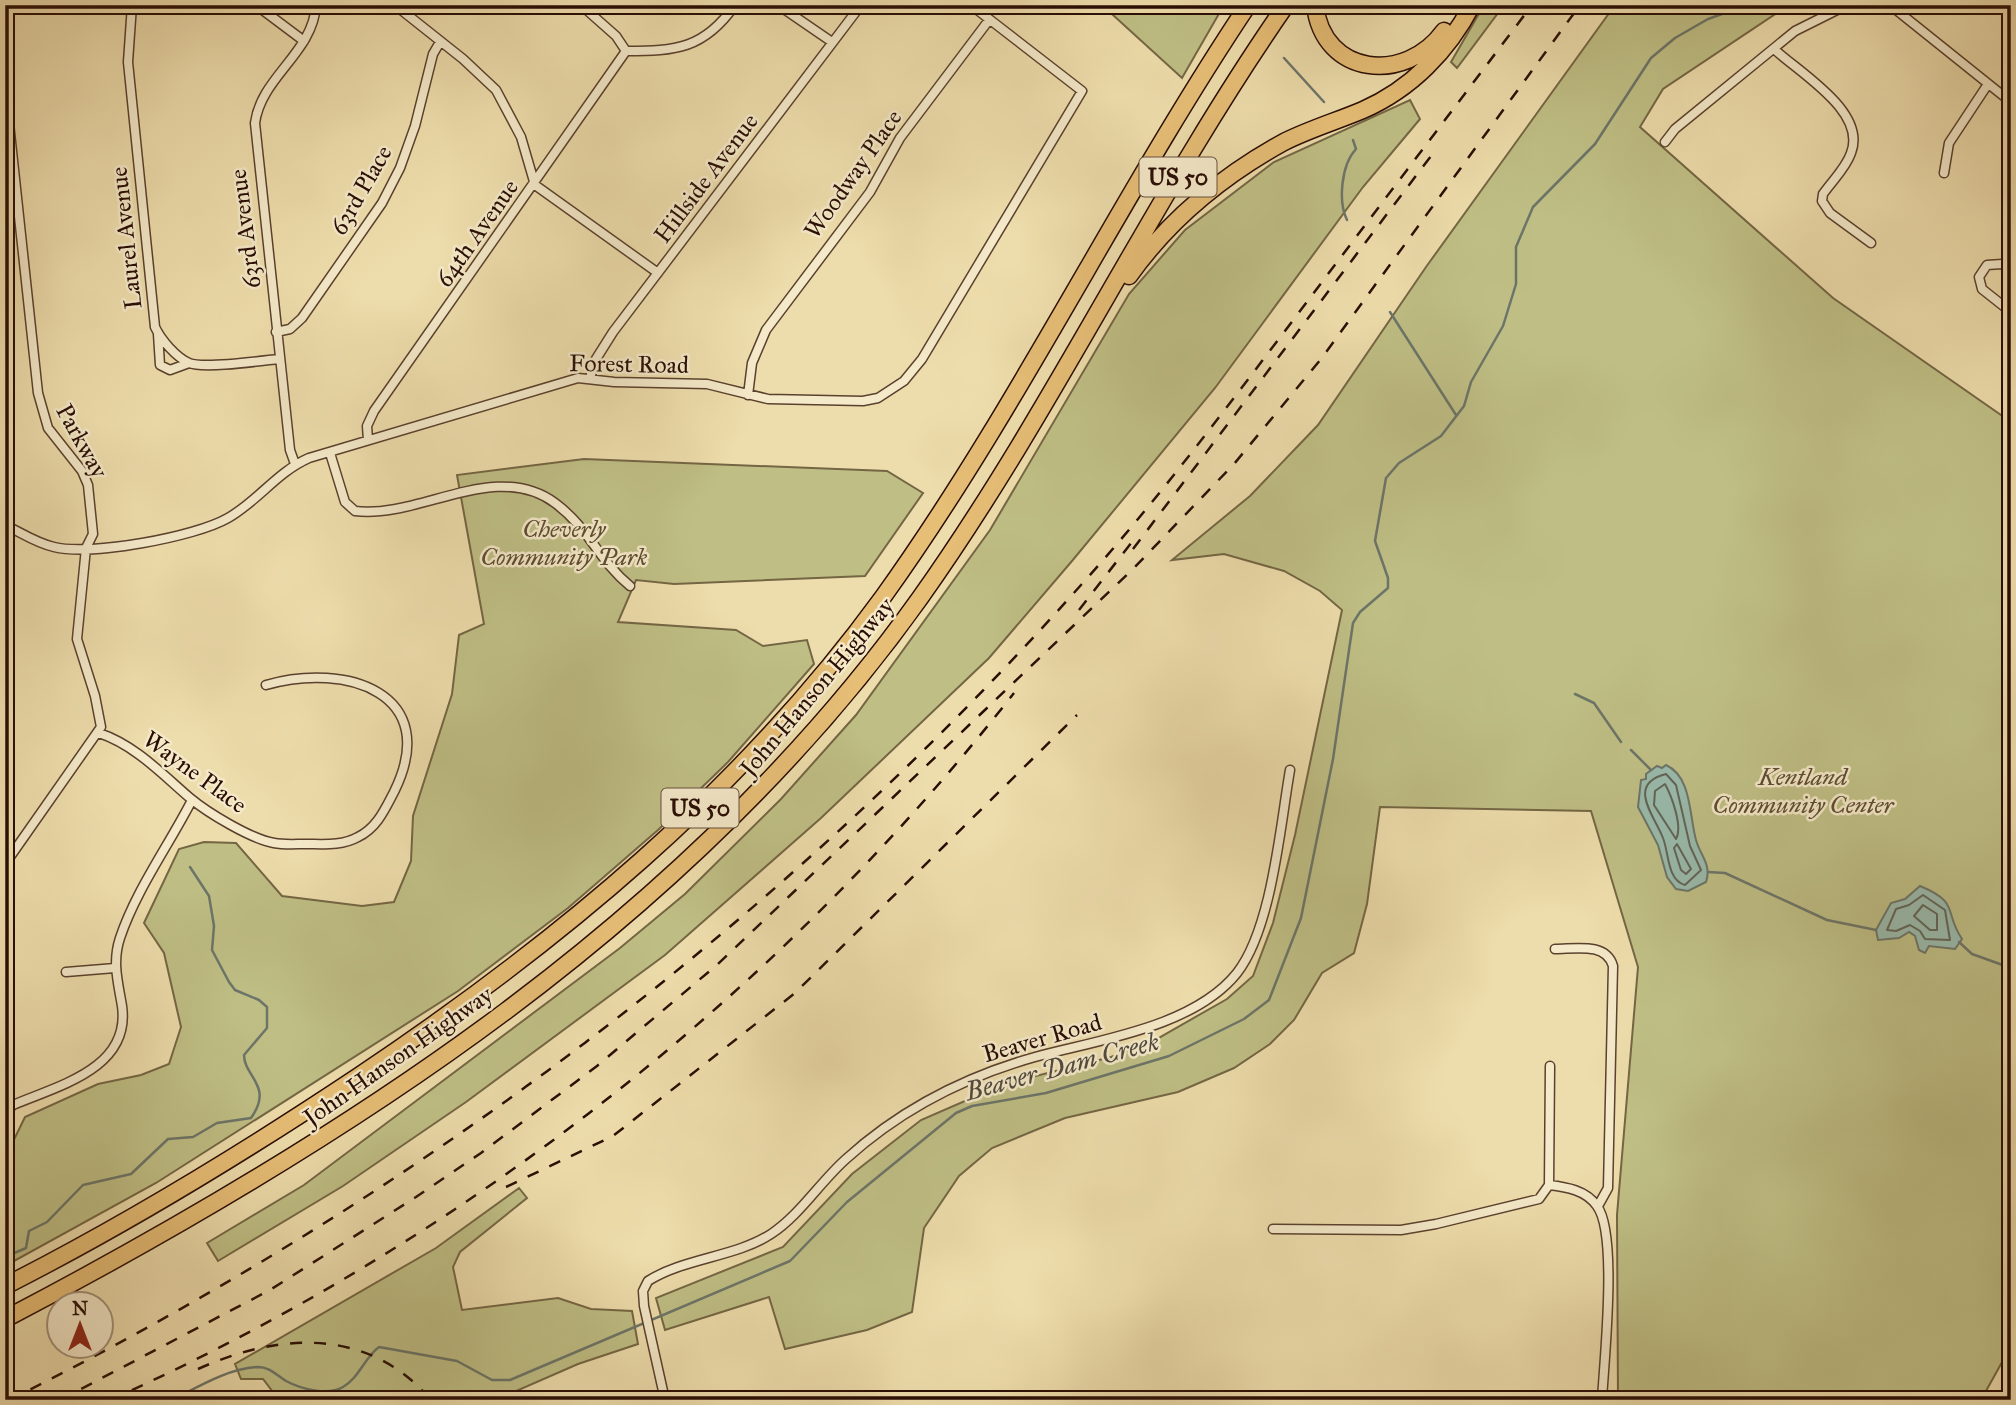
<svg xmlns="http://www.w3.org/2000/svg" width="2016" height="1405" font-family="'IM FELL Great Primer',serif">
<style>
.green{fill:#bfbf85;stroke:#746644;stroke-width:2}
.water{fill:#99bbad;stroke:#6c7569;stroke-width:2}
.lines{fill:none;stroke-linecap:round;stroke-linejoin:round}
.shore{stroke:#616458;stroke-width:2}
.stream{stroke:#6c7569;stroke-width:2.5}
.minor-casing{stroke:#5a412e;stroke-width:11}
.motorway-casing{stroke:#290d04;stroke-width:19}
.minor{stroke:#f4e9c9;stroke-width:8}
.motorway{stroke:#e7be76;stroke-width:16}
.rail{stroke:#290d04;stroke-width:2.5;stroke-dasharray:12 12;stroke-linecap:butt}
.labels{text-anchor:middle;stroke-width:5;stroke-linejoin:round;paint-order:stroke}
.shield{fill:#f4e9c9;stroke:#664f3f;stroke-width:2}
.shield-label{font-size:23px;font-weight:bold;fill:#290d04}
.street-label{font-size:24px;fill:#290d04;stroke:#f4e9c9}
.park-label{font-size:24px;font-style:italic;fill:#5e4b31;stroke:#f4e9c9}
.water-label{font-size:26px;font-style:italic;fill:#504a3f;stroke:#f4e9c9}
</style>
<rect width="100%" height="100%" fill="#eeddac"/>
<filter id="stains"><feTurbulence type="fractalNoise" baseFrequency=".00286" numOctaves="4"/><feColorMatrix values="0 0 0 0 .2 0 0 0 0 .09 0 0 0 0 .02 0 0 0 .5 -.17"/></filter>
<radialGradient id="worn" r=".72"><stop offset=".6" stop-color="#630" stop-opacity="0"/><stop offset="1" stop-color="#630" stop-opacity=".3"/></radialGradient>
<!-- green -->
<path class="green" d="M1102,5H1224L1182,78Z
M1484,5H1504L1457,68L1451,62Z
M1615,5H1795L1777,13L1663,89L1640,127L1833,298L2011,422V1346L1981,1400H1618L1617,1215L1638,967L1591,811L1380,807L1367,904L1354,953L1322,973L1294,1020L1270,1044L1234,1068L1178,1092L1065,1118L992,1148L959,1176L924,1228L912,1312L867,1330L785,1349L769,1297L665,1330L656,1298L783,1247L852,1174L921,1120L1004,1084L1111,1057L1155,1040L1227,999L1253,976L1273,923L1295,835L1342,610L1320,591L1284,571L1224,554L1172,560L1250,496L1318,425L1426,267Z
M1410,100L1420,119L1363,187L1215,388L1072,561L989,658L821,818L665,955L466,1102L343,1186L218,1261L207,1243L304,1185L620,948L685,894L781,799L856,715L990,530L1129,294L1185,230L1274,162Z
M584,459L887,471L923,493L865,576L674,584L636,580L618,622L736,630L763,646L807,640L814,664L728,762L658,830L568,908L458,991L156,1183L5,1266V1158L25,1117L98,1084L141,1075L169,1064L181,1027L164,953L144,923L179,849L204,842L236,843L282,896L362,906L394,902L411,861L413,816L452,694L459,635L484,624L457,475Z
M519,1188L527,1198L460,1252L453,1267L462,1310L558,1298L591,1309L632,1311L638,1344L578,1364L516,1391L518,1400H279L263,1379H241L235,1364L436,1248Z"/>
<!-- water -->
<path class="water" d="M1666,765C1692,777 1689,815 1696,840C1700,855 1712,865 1706,882L1688,891L1676,889L1667,877L1658,845L1638,807L1641,780L1646,779V774L1657,766L1662,768Z
M1920,886C1961,903 1943,911 1962,939L1955,949L1929,946L1925,953L1919,950L1915,936L1909,932L1899,938L1878,940L1876,930L1891,903L1905,899Z"/>
<g class="lines">
<!-- shore -->
<path class="shore" d="M1666,774L1676,785L1690,846L1701,870L1685,885C1667,880 1669,853 1663,838C1654,815 1626,784 1666,774Z
M1665,784C1672,797 1683,827 1676,839L1654,805L1655,791Z
M1677,844L1691,869L1686,874L1681,870L1674,848Z
M1923,895L1945,910L1950,940L1925,939L1920,931L1910,925L1896,931L1887,930L1896,909L1909,905Z
M1923,905L1937,914V930H1930L1914,916Z"/>
<!-- stream -->
<path class="stream" d="M1284,58L1324,102
M1347,220C1338,202 1341,165 1356,149L1353,140
M1390,312L1456,415
M1575,694L1594,703L1621,742
M1631,750L1651,770
M1708,872L1725,873L1827,920L1876,930
M1959,942L1972,954L2011,968
M5,1257L26,1248L29,1231L47,1222L83,1185L131,1174L168,1139L193,1137L217,1123L251,1118C274,1086 244,1077 244,1055L267,1028V1007L259,1000L235,990L229,982L212,950L214,926L209,896L190,867
M172,1400C198,1387 229,1368 258,1367C270,1367 276,1375 286,1381C301,1389 328,1396 343,1387C359,1378 365,1357 379,1347L457,1361L492,1380H510L790,1261L847,1202L956,1113L972,1106L1046,1093L1169,1056L1244,1019L1269,1000L1301,918L1333,759L1353,623L1360,612L1388,588V578L1375,541L1386,478L1399,463L1441,436L1464,406L1471,382L1503,326L1516,284V247L1533,207L1595,144L1651,58L1675,38L1708,19L1747,5"/>
<defs>
<path id="minor" d="M132,5L128,62L155,327C161,340 176,357 189,363C204,369 260,361 278,359
M256,5L304,41
M395,5L463,59L496,90L521,137L535,185L658,273
M581,5L616,36L626,51
M778,5L832,42
M1890,5L2011,102
M1774,49C1801,74 1867,112 1851,153C1846,168 1832,181 1823,194L1822,201L1830,213L1871,243
M626,51C676,51 704,49 735,5
M5,86L38,393L48,428L82,471L88,485L93,534L86,548L77,639L95,696L101,727L5,864
M1665,142L1675,129L1795,31L1847,5
M1944,173L1949,143L1988,84
M2011,271L2002,264L1987,265L1979,277L1982,289L2011,312
M276,332L290,329L302,318L382,203L400,168L415,126L433,54L440,42
M158,334L160,365L170,370L189,363
M590,378L596,359L613,332L861,5
M748,395L752,363L766,330L870,192L900,138L989,20
M368,440L367,426L374,411L626,51
M330,453L345,502L355,511C420,519 495,459 555,503C590,529 598,560 630,586
M295,464L290,450L255,123C261,77 313,53 316,5
M5,525C22,533 36,543 54,547C91,556 195,537 228,518C258,501 277,472 309,458L578,378L614,382L707,384L768,399L863,401L878,398L904,381L922,359L1082,91L971,5
M99,733C135,745 162,774 190,798C208,813 251,839 274,843C284,845 296,844 306,844C323,844 342,846 358,837C377,828 385,809 394,792C443,693 346,662 266,685
M1555,949C1575,949 1606,942 1613,966L1608,1188L1598,1206
M66,972L115,968
M5,1112L13,1105C57,1086 131,1069 122,1006C118,982 112,962 120,938C136,890 169,845 192,800
M1549,1185C1566,1187 1586,1190 1597,1206C1618,1234 1604,1361 1602,1400
M1273,1229L1401,1230L1436,1224L1539,1199L1549,1185L1550,1066
M665,1400L644,1306L643,1291L648,1281C684,1258 736,1257 771,1234C800,1215 820,1182 846,1159C900,1110 964,1077 1035,1057C1098,1040 1194,1027 1237,973C1272,928 1280,827 1290,770"/>
<path id="motorway" d="M1315,5C1323,77 1406,84 1444,31
M1129,276C1169,220 1224,175 1284,142C1310,129 1337,121 1363,110C1411,89 1448,51 1472,5
M5,1286C127,1224 245,1152 359,1076C557,943 742,791 883,597C1018,409 1119,198 1248,5
M5,1319C349,1139 692,918 920,598C1055,408 1153,196 1286,5"/>
</defs>
<!-- minor casing -->
<use href="#minor" class="minor-casing"/>
<!-- motorway casing -->
<use href="#motorway" class="motorway-casing"/>
<!-- minor -->
<use href="#minor" class="minor"/>
<!-- motorway -->
<use href="#motorway" class="motorway"/>
<!-- rail -->
<path class="rail" d="M1133,549L1431,156
M1079,610L1135,538
M506,1187L613,1136L795,993L1077,715
M198,1369C278,1333 368,1326 431,1400
M9,1400C412,1200 782,921 1081,585C1156,502 1223,412 1291,323C1371,217 1452,111 1532,5
M60,1400L270,1290L416,1197L481,1153L597,1066L718,964L1133,569L1234,464L1321,359L1580,5
M110,1400C461,1243 777,995 1014,693"/>
</g>
<g class="labels">
<!-- shield labels -->
<g class="shield">
<rect x="1139.5" y="157.5" width="77" height="39" rx="5"/>
<rect x="661.5" y="788.5" width="77" height="39" rx="5"/>
</g>
<g class="shield-label">
<text x="1178" y="185">US 50</text>
<text x="700" y="816">US 50</text>
</g>
<!-- street labels -->
<g class="street-label">
<text transform="translate(853 174) rotate(-55)" y="8">Woodway Place</text>
<text transform="translate(706 178) rotate(-53)" y="8">Hillside Avenue</text>
<text transform="translate(361 190) rotate(-60)" y="8">63rd Place</text>
<text transform="translate(245 229) rotate(-97)" y="8">63rd Avenue</text>
<text transform="translate(477 233) rotate(-55)" y="8">64th Avenue</text>
<text transform="translate(126 238) rotate(-96)" y="8">Laurel Avenue</text>
<text transform="translate(629 364) rotate(1)" y="8">Forest Road</text>
<text transform="translate(82 441) rotate(61)" y="8">Parkway</text>
<text transform="translate(817 687) rotate(-50)" y="8">John Hanson Highway</text>
<text transform="translate(195 772) rotate(36)" y="8">Wayne Place</text>
<text transform="translate(1042 1038) rotate(-16)" y="8">Beaver Road</text>
<text transform="translate(398 1056) rotate(-35)" y="8">John Hanson Highway</text>
</g>
<!-- park labels -->
<g class="park-label">
<text x="564" y="537">Cheverly<tspan x="564" dy="28">Community Park</tspan></text>
<text x="1803" y="785">Kentland<tspan x="1803" dy="28">Community Center</tspan></text>
</g>
<!-- water labels -->
<g class="water-label">
<text transform="translate(1062 1066) rotate(-15)" y="9">Beaver Dam Creek</text>
</g>
</g>
<!-- margin -->
<rect width="2016" height="1405" fill="none" stroke="#eeddac" stroke-width="28"/>
<rect x="7" y="7" width="2002" height="1391" fill="none" stroke="#290d04" stroke-width="3.5"/>
<rect x="14" y="14" width="1988" height="1377" fill="none" stroke="#290d04" stroke-width="2"/>
<!-- north arrow -->
<g transform="translate(80 1325)"><circle r="33" fill="#f4e9c9" stroke="#a3917a" stroke-width="2"/>
<path d="M0-5L12 26L0 18L-12 26Z" fill="#8f2418"/>
<text y="-10" font-size="19" font-weight="bold" text-anchor="middle" fill="#290d04">N</text>
</g>
<rect width="100%" height="100%" filter="url(#stains)"/>
<rect width="100%" height="100%" fill="url(#worn)"/>
</svg>
